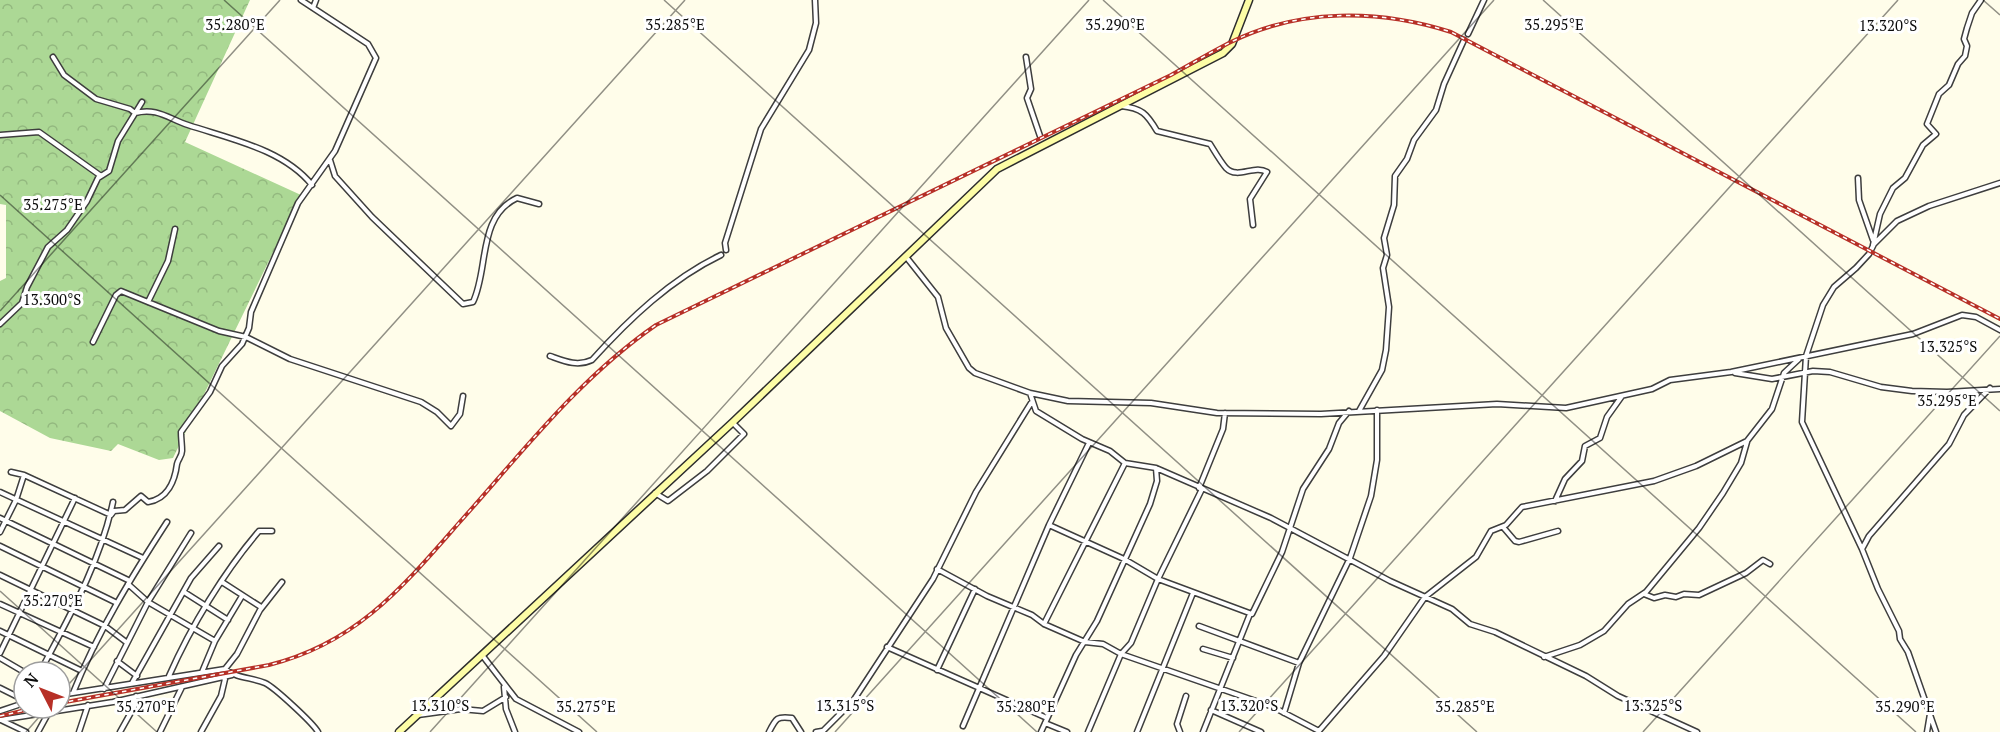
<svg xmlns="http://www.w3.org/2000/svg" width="2000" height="732" font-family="'PT Serif',serif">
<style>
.forest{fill:url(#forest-crowns)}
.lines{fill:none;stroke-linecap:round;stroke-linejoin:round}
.street-casing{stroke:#3e3e3e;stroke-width:7}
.secondary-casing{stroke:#2d2d2d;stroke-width:9}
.street{stroke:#fff;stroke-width:4}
.secondary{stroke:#fdfda6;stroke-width:6}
.rail-casing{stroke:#b73027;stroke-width:4}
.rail{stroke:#fff;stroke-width:1.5;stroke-dasharray:4.5;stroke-linecap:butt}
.ticks{fill:none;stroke:#0b0b0b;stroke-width:1.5;stroke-opacity:0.45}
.ticks-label{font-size:15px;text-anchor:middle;fill:#0b0b0b;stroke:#fff;stroke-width:6;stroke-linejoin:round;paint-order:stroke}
</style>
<defs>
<pattern id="forest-crowns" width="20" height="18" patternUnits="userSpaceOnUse" patternTransform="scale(1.5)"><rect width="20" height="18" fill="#acd895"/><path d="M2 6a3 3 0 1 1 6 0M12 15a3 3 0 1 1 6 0" fill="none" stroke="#93b87f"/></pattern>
</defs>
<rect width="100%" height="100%" fill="#fffdea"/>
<!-- forest -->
<path class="forest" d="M0,0H250L185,142L301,195L173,458L159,460L118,444L111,451L50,438L0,411V281L6,278V205L0,204Z"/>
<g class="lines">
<defs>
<path id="street" d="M313,8L316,0
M1468,34L1484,0
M53,57L64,75L96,99L130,109L135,113C157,107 169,119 188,125C230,139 283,149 312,185
M1026,57L1031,89L1027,98L1040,136
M1121,106C1142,108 1147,114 1157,131L1210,144C1215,152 1220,161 1226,168C1238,180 1254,164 1267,172L1250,199L1253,225
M0,135L39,132L101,176
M330,160L335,176L372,217L463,304L473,302C489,269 477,217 517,198L539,204
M1858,178L1859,200L1873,240
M1873,245L1880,214L1893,188L1905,178L1923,145L1936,134L1927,124L1939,94L1949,85L1958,64L1965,56L1967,46L1964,39L1967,28L1972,13L1981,0
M726,250L725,243L761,129L809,50L816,23L815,0
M907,258L938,297L946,328L969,368L975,373L1030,393L1068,401L1151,403L1217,413L1321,414L1497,404L1566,408L1652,389L1670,380L1731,372L1913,334L1962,315L1976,317L2000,330
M148,302L168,261L175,229
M0,324L22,303L27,287L48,247L67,230L87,201L98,178L109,171L118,141L142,102
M93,342L116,295L121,291L219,331L246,337L290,359L421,402L437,412L451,426L460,414L463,396
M550,356C564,361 577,367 592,360C629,319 671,279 721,255
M1735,373L1772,379L1813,371L1830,372L1881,387L1912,391L1947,392L2000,389
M1030,393L1036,411L1082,439L1110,451L1125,463L1156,468L1271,518L1390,581L1452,609L1470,624L1495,632L1586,676L1618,696L1697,732
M1359,411L1382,370L1386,350L1389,307L1383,268L1387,255L1384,238L1394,205L1395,176L1407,159L1414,140L1436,110L1444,84L1464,40
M11,472L24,475L111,515L114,511L125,510L141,496L148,502C168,499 175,480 177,464C178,459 182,456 182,451C182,444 181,439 181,432L210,392L222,366L242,344L249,328L251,312L298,203L335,151L376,58L368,44L301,0
M1199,488L1223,429L1225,413
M0,492L143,558
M655,493L668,501L707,471L744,434L733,423
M1555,501L1565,479L1582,461L1585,446L1600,438L1607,417L1622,396
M0,518L130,581
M1049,525L1124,559L1158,579L1252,614L1282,552L1303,489L1329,449L1339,423L1349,411
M1503,527L1515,541L1519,542L1558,531
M0,532L16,500L24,475
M0,546L117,603
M1862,549L1802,422L1806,356L1823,305L1834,287L1856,268L1869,254L1874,244L1897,221L1929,206L2000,183
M937,569L987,596L1032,615L1044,624L1085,642L1103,644L1121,654L1131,643L1158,579L1202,489
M0,575L105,626L126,642
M222,582L261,607
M128,584L148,602L215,641
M184,592L228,620
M1644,594L1654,598L1665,595L1676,597L1684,594L1699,595L1746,573L1763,560L1770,564
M0,604L94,647
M1044,624L1125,463
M1199,626L1299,663
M0,631L82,671
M887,647L1047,718
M1203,649L1233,658
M0,653L75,498
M482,655L516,699L579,732
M1544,657L1580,645L1604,631L1628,604L1646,592L1699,528L1723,493L1741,463L1747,442
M0,658L24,672
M117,661L137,676
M225,669L237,654L260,610L282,582
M937,670L975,589
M40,672C69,617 100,563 113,502
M202,672L215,641L242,596
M169,676C191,626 224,572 259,531H272
M132,683L191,578L219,546
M504,687L506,709L515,732
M0,688L24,700
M104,689L148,602L191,533
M73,693C97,633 132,576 167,522
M60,695L225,669C238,679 251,677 265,683C274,687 313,723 318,732
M1211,710L1261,732
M0,711L24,703
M1284,713L1299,663L1350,558L1371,496L1377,460V410
M418,715L461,709L483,711L506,697
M0,720L113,702L232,675
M1,720L26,732
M1045,723L1067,732
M963,726L1049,525L1089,443
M38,732L50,710
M79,732L88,705
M120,732L134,707L136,696
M160,732L182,687
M201,732L221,696L225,679
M769,732C776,718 777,716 792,718L801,732
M816,732L822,731
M822,732L853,701L933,579L976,492L1031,403
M1041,732L1076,655L1097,621L1150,504L1157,481L1156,468
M1088,732L1121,654L1273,707L1319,731
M1137,732L1193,593
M1180,732L1177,724L1186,696
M1203,732L1250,614
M1318,732L1384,656L1425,597L1476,557L1491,531L1506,525L1522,507L1654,481L1696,466L1747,441L1772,409L1784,373L1799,359
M1927,732L1930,714
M1936,732L1908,652L1900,639L1899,631L1878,589L1862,549L1869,536L1949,444L1964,415L1990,388"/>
<path id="secondary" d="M399,732L733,422L997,169L1223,53L1232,44L1249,0"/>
</defs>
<!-- street casing -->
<use href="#street" class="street-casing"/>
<!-- secondary casing -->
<use href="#secondary" class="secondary-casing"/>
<!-- street -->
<use href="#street" class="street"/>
<!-- secondary -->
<use href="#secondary" class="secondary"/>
<defs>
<path id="rail" d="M60,703L269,665C356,643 401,589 458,524C520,455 579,378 656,325L1171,75C1191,64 1211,52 1231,42C1300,8 1379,9 1451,32L2000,319
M0,716L34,708"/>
</defs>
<!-- rail casing -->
<use href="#rail" class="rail-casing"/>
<!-- rail -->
<use href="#rail" class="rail"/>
</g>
<!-- ticks -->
<path class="ticks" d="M224,0L1037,732M664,0L1477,732M1103,0L1916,732M1543,0L2000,411M1983,0L2000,15M0,195L597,732M0,311L280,0M0,591L157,732M60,694L685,0M26,732L47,708M430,732L1089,0M835,732L1494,0M1239,732L1898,0M1643,732L2000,336"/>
<g class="ticks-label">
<text x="235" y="30">35.280°E</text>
<text x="675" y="30">35.285°E</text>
<text x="1115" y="30">35.290°E</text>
<text x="1554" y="30">35.295°E</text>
<text x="1888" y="31">13.320°S</text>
<text x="53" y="210">35.275°E</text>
<text x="52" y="305">13.300°S</text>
<text x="1948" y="352">13.325°S</text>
<text x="1947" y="406">35.295°E</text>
<text x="53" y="606">35.270°E</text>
<text x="440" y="711">13.310°S</text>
<text x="845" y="711">13.315°S</text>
<text x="1249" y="711">13.320°S</text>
<text x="1653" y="711">13.325°S</text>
<text x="146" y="712">35.270°E</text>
<text x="586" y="712">35.275°E</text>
<text x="1026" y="712">35.280°E</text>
<text x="1465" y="712">35.285°E</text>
<text x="1905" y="712">35.290°E</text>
</g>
<!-- north arrow -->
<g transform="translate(42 690) rotate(312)"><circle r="28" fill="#ffffff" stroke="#9d9d9d" stroke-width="1.5"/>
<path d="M0-4.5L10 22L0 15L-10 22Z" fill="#b73027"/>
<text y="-9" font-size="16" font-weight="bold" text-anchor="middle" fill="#0b0b0b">N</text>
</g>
</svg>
